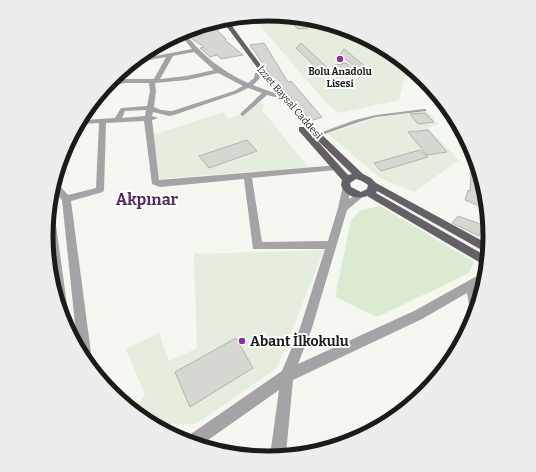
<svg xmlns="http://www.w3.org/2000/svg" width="536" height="472" font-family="Bitter,serif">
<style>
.built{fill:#e5edde}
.green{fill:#dcead1}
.building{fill:#d4d8d0;stroke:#b2b5ae}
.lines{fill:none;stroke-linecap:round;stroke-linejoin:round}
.pedestrian{fill:#a6a3a6;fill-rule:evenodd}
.minor{fill:#a6a3a6;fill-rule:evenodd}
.primary{fill:#646065;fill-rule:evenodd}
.poi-dot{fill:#8a319d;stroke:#fff;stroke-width:1.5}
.labels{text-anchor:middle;stroke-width:4;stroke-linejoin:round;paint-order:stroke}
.far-poi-label{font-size:10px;font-weight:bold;fill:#1a1c19;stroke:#fff}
.far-street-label{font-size:10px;fill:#1a1c19;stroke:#fff}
.near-poi-label{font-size:14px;font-weight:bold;fill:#1a1c19;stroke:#fff;text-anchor:start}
.district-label{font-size:16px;font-weight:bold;fill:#562b5f;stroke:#fff}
.rim{fill:none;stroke:#1a1c19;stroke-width:5}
</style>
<rect width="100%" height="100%" fill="#f4f8f0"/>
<!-- built -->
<path class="built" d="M271,14L352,31L361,36L375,46L406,72L399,100L339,113L328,105L261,27V16Z
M258,101L264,105L262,110L308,167L160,179L153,135L224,112L228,118L243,114Z
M427,111L438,124L428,128L459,160L414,192L380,178L328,134L379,117Z
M324,250L277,368L196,424H158L134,407L145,395L126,349L159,333L169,361L197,348L194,254Z"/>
<!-- green -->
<path class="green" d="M380,206L474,262L469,273L377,317L335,297L351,220L361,210Z"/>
<!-- building -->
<path class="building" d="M287,18L300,20L308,28L298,29Z
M213,26L226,39L225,40L243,55L221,59L217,55L210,57L200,48L204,47L191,38L189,36L191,35L185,31Z
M264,43L288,82L291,81L322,117L311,121L273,78L250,45Z
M301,43L332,72L322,73L296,48Z
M344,49L366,67L356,68L340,54Z
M346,63L353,70L339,72L332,66Z
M425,113L434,122L418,124L410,114Z
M428,130L447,152L427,155L408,132Z
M247,140L257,151L209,168L199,156Z
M420,150L428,157L381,171L374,163Z
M472,159H475L484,208L465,200L468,190L470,191Z
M458,216L483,225L479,236L452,223Z
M236,338L253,368L190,407L175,372Z"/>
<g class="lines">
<!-- pedestrian -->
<path class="pedestrian" d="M424,109H426V111L376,117L359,122L319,136H315L314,135L355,120L376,115Z"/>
<!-- minor -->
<path class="minor" d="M183,31C201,54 221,71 248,83L254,78L255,73H259L260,78L253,85L274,93L281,92L284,94L275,97L267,95L243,116L240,114L241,113L262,93L248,88L238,93L174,115L169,116L153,112L152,116L158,118L152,120L159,180L339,165L340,167L339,169L336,170L252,178L262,242L328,241L338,208L343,186H349L350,188L349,199L361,192L365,195L347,210L312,328L298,364L414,311L477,276L482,275L480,285L477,287L478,295L474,316L471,315L467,293L422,319L293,380L286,454L271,457L270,456L279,390L201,445L183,441L185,438L282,371L300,328L325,249H253L244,179L160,187L152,184L144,121L106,123L104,190L103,192L71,201L91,353L90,357L88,358L77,343L62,200L55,192L56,184L59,185L68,195L96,188L99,123L81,124L84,120L115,118L121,108L147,106L150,91L149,83H125L106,87L109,82L125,79H154L166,57L134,63L140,59L192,49L179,33ZM194,52L214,70L187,76L160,79L173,56ZM218,73L243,86L234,91L172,111L161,110L154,107L156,91L155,83L187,80ZM146,110L145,116L122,118L125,111Z
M50,215L55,218L69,319L67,323L65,324L63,321L49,252L47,232Z
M489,232L490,236L484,264L480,263L479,260L485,236Z"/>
<!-- primary -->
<path class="primary" d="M229,22L275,84L320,133L363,174L371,178L376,183L488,244L487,253L377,191L376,193L486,256L484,265L367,196C356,200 345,196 341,185L342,180L299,131V127H305L348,175L352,174L314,137L271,86L224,23ZM356,179L362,181L368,185L367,189L361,192L351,187L350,183Z"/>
</g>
<!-- markers -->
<g class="poi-dot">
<circle cx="340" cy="59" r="4"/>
<circle cx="242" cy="341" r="4"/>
</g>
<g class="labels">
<!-- far-poi labels -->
<g class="far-poi-label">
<text x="340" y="75">Bolu Anadolu<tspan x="340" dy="12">Lisesi</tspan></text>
</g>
<!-- far-street labels -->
<g class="far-street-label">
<text transform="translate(290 102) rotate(49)" y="4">İzzet Baysal Caddesi</text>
</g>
<!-- near-poi labels -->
<g class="near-poi-label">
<text x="250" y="346">Abant İlkokulu</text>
</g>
<!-- district labels -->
<g class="district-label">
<text x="147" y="205">Akpınar</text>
</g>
</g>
<!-- crop -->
<path d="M0 0H536V472H0ZM53 236a215 215 0 1 1 430 0a215 215 0 1 1-430 0Z" fill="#ededed" fill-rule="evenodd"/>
<path class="rim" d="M53 236a215 215 0 1 1 430 0a215 215 0 1 1-430 0Z"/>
</svg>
